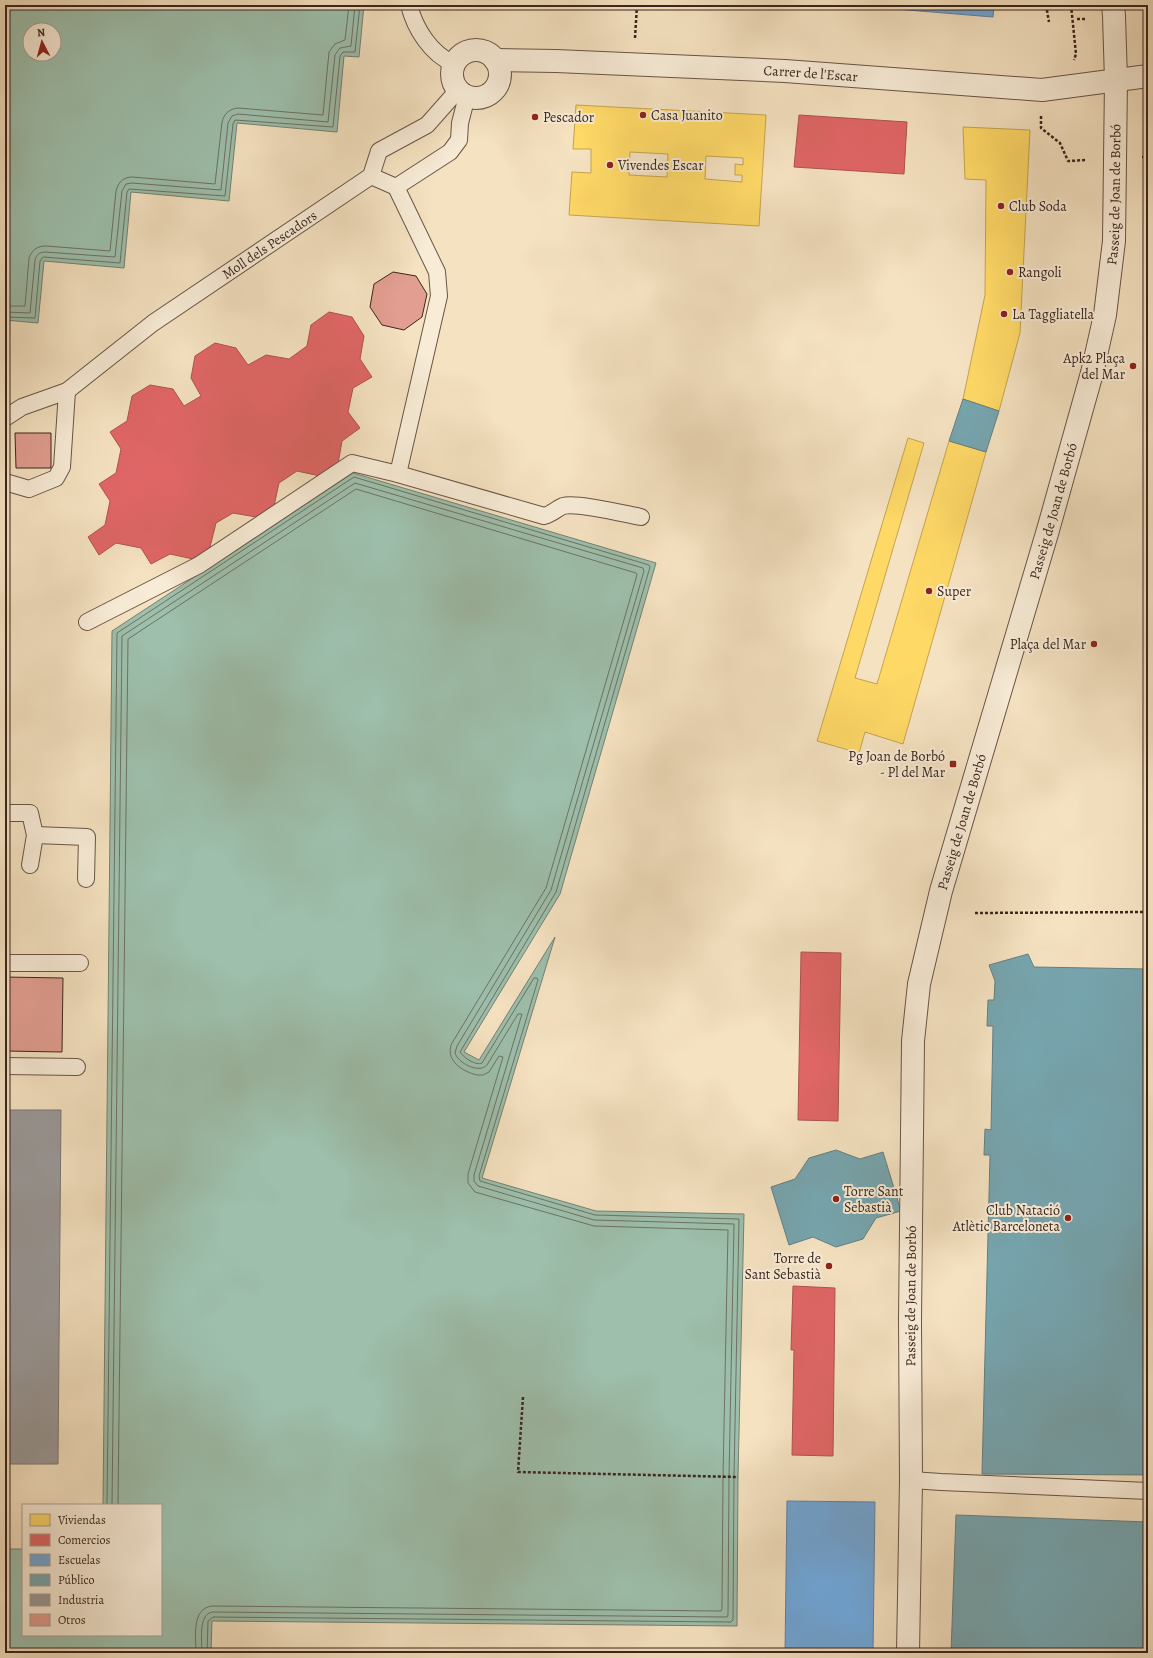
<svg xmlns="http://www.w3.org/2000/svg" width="1153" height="1658" font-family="Alegreya,serif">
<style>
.water{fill:#9dbfac;stroke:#758173;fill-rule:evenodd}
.homes{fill:#ffd966;stroke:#c4a350;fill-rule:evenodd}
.shops{fill:#e06666;stroke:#ae5250}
.schools{fill:#6fa8dc;stroke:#5f81a3}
.public{fill:#76a5af;stroke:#647f83}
.industry{fill:#999;stroke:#7c7674}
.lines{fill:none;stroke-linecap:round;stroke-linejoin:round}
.shore{stroke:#6c7264;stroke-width:1}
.building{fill:#e29e91;stroke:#3a251d}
.lane-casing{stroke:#695446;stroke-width:18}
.street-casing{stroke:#695446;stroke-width:24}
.path{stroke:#3a251d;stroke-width:2.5;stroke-dasharray:3 2;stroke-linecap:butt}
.lane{stroke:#f8ecd7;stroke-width:16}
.street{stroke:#f8ecd7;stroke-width:22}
.poi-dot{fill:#8f2418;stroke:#f8ecd7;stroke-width:1.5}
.labels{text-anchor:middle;stroke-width:4;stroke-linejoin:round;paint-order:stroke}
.street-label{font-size:14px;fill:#3a251d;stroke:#f8ecd7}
.poi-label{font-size:14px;fill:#3a251d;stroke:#f8ecd7;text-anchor:start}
</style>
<rect width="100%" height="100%" fill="#f5e2c1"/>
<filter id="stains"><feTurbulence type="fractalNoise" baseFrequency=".005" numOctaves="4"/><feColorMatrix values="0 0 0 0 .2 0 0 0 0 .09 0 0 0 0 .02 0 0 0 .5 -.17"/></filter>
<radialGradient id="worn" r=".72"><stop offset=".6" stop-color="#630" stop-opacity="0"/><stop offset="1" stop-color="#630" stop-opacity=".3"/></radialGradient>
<!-- water -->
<path class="water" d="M5,5H364L359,57L344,56L337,132L237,123L229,201L131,192L124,268L44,261L38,323L5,320ZM30,30H54V54H30Z
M353,473L656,563L560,894L464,1052L479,1060L555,937L482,1178L596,1211L744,1214L738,1477L737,1626L212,1621L211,1653H5V1549H23V1635H161V1505H103L112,631Z"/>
<!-- homes -->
<path class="homes" d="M576,105L766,115L759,226L569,215L572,172L591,173V149H573ZM630,152L668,154L667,177L629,175ZM706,156L743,158V165L735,164V175H742V182L705,179Z
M963,127L1030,130L1020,333L999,411L963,399L985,295L986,180L965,179Z
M908,438L924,443L855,678L877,684L949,441L986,452L903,744L865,732L859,753L817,741Z"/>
<!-- shops -->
<path class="shops" d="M799,115L907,122L904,174L794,167Z
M329,312L352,317L364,336L360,359L372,377L353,388L348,412L360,428L342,441L338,464L320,476L297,471L279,483L274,506L256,517L233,513L216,523L210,547L193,559L170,554L151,564L141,548L116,543L99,555L88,537L105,525L110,501L99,484L116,473L121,449L110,432L127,421L132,396L150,385L173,389L184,406L201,396L191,378L195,356L215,343L236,348L248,365L266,355L289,359L307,346L311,325Z
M801,952L841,953L838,1121L798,1120Z
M793,1286L835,1288L833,1456L792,1455L794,1350H791Z"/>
<!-- schools -->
<path class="schools" d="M846,5H994L993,17Z
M787,1501L875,1502L873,1653H785Z"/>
<!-- public -->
<path class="public" d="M963,399L999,411L986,452L949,441Z
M1028,954L1034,967L1148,969V1475L982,1474L990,1155H984L985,1129L991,1130L993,1026H987L988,1000H994L995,981L989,965Z
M836,1150L860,1159L883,1152L901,1211L876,1218L863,1239L836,1247L813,1237L789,1245L771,1187L795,1179L809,1158Z
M956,1515L1148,1522V1653H951Z"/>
<!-- industry -->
<path class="industry" d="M5,1110H61L58,1464H5Z"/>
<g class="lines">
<!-- shore -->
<path class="shore" d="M5,306H25L29,258C32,250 37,246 46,246L110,251L116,191C118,182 124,177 132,177L215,184L222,122C224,114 229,109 238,108L323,115L329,52L335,44L345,40L349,5
M5,312L30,313L35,260C36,255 40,252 45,252L115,257L122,191L126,184L132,183L221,190L228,123L232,116L238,114L328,122L335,55L340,48L351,46L355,5
M5,317L35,318L40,261L43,257L120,263L127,192L129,189L225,196L233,124L235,120L333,127L340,56L343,52H355L360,5
M107,1505L117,633L354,477L649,565L650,567L556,892L460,1052C464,1058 476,1066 482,1063L534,978H537L538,980L479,1176L480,1181L595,1215L739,1219L734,1477L733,1620L731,1622L213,1617L208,1621L207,1653
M112,1505L122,636L355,483L643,568L644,571L551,890L457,1046L455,1053C458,1063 479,1074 487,1065L518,1014H522L474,1175V1181L478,1186L594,1220L734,1224L729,1477L728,1615L727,1617L212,1612C198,1615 202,1641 202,1653
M118,1505L128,639L356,489L636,573L637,575L546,888L452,1043C444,1060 463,1072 477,1075H483L489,1072L499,1056L503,1057L468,1174V1183L475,1192L594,1226L728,1230L723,1477L722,1609L721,1611L212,1606C191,1609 196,1637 196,1653"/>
</g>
<!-- building -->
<path class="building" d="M393,272L416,276L427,294L422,317L404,330L382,325L370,307L374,284Z
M15,433H51V468H16Z
M5,977L63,978L62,1052L5,1051Z"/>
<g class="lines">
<defs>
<g id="lane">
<path d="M409,5C415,29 431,54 454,64"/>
<path d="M371,176L396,187L437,272L439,296L398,474"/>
<path d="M396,187L450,152L459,140L460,123L467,96"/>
<path id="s1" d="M5,418L22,407L67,391L153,323L371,176L379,151L427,125L458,90"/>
<path d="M5,482L29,489L56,478L62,467L67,391"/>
<path d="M87,622L199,565L352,463L398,474L544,516C552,514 556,509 563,506C576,502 625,514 641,517"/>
<path d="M5,813H30L35,835L30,865"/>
<path d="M35,835L87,837L86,879"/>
<path d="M5,963H80"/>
<path d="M5,1066L77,1067"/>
<path d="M911,1480L941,1482L1148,1491"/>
</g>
<g id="street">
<circle cx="476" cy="74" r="24"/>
<path id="s2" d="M495,60L556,61L785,71L1042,90L1148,76"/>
<path id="s3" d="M908,1653L911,1480L910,1320L913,1041L919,984L941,891L1048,530L1092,373L1105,315L1114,241L1116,80L1114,16L1113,5"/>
</g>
</defs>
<!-- lane casing -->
<use href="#lane" class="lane-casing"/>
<!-- street casing -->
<use href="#street" class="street-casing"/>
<!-- path -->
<path class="path" d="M1046,5L1049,22
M1071,5L1076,54L1074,60
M1077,19H1086
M635,38L637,5
M1041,116V128L1060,143L1068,161L1087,160
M1142,157H1148
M975,913L1148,912
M523,1397L518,1472L738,1477"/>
<!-- lane -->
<use href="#lane" class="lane"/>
<!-- street -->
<use href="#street" class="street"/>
</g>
<!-- markers -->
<g class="poi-dot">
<circle cx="643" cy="115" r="4"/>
<circle cx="535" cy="117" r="4"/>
<circle cx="610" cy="165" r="4"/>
<circle cx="1001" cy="206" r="4"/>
<circle cx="1010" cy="272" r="4"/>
<circle cx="1004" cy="314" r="4"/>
<circle cx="1133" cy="366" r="4"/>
<circle cx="929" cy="591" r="4"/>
<circle cx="1094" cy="644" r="4"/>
<rect x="949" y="760" width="8" height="8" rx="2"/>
<circle cx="836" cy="1199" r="4"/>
<circle cx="1068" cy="1218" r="4"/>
<circle cx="829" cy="1266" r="4"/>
</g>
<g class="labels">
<!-- street labels -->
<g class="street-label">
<text dy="5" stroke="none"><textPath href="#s2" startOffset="316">Carrer de l'Escar</textPath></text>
<text dy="5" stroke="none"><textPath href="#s3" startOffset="1485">Passeig de Joan de Borbó</textPath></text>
<text dy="5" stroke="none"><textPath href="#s1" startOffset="318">Moll dels Pescadors</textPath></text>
<text dy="5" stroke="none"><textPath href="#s3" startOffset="1161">Passeig de Joan de Borbó</textPath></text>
<text dy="5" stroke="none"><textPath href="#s3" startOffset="837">Passeig de Joan de Borbó</textPath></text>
<text dy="5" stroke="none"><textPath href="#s3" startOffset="357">Passeig de Joan de Borbó</textPath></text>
</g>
<!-- poi labels -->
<g class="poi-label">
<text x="651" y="120">Casa Juanito</text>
<text x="543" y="122">Pescador</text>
<text x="618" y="170">Vivendes Escar</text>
<text x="1009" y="211">Club Soda</text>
<text x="1018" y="277">Rangoli</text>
<text x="1012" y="319">La Taggliatella</text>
<text x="1125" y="363" text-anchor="end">Apk2 Plaça<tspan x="1125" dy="16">del Mar</tspan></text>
<text x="937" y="596">Super</text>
<text x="1086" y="649" text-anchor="end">Plaça del Mar</text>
<text x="945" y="761" text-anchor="end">Pg Joan de Borbó<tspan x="945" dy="16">- Pl del Mar</tspan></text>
<text x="844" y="1196">Torre Sant<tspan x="844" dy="16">Sebastià</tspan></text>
<text x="1060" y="1215" text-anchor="end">Club Natació<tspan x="1060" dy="16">Atlètic Barceloneta</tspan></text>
<text x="821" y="1263" text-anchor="end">Torre de<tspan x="821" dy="16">Sant Sebastià</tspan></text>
</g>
</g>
<!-- margin -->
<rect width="1153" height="1658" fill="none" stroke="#f5e2c1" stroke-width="20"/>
<rect x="6" y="6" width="1141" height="1646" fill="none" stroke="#3a251d" stroke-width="2"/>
<rect x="10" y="10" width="1133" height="1638" fill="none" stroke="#3a251d"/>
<!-- legend -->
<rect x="22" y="1504" width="140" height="132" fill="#f8ecd7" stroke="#ac9c8d"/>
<rect x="30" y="1514" width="20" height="12" fill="#ffd966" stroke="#ac9c8d"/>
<text x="58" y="1524" font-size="12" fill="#3a251d">Viviendas</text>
<rect x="30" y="1534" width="20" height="12" fill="#e06666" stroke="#ac9c8d"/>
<text x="58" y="1544" font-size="12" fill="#3a251d">Comercios</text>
<rect x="30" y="1554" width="20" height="12" fill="#6fa8dc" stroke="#ac9c8d"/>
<text x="58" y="1564" font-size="12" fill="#3a251d">Escuelas</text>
<rect x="30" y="1574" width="20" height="12" fill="#76a5af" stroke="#ac9c8d"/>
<text x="58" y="1584" font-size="12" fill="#3a251d">Público</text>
<rect x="30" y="1594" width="20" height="12" fill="#999999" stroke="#ac9c8d"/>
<text x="58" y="1604" font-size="12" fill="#3a251d">Industria</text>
<rect x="30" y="1614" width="20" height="12" fill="#e29e91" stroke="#ac9c8d"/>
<text x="58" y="1624" font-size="12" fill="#3a251d">Otros</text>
<!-- north arrow -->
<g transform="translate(42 42) rotate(354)"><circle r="19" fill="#f8ecd7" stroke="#ac9c8d"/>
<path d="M0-3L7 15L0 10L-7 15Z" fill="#8f2418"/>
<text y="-6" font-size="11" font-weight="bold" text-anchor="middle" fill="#3a251d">N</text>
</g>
<rect width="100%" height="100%" filter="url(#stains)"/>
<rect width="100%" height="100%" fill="url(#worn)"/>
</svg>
